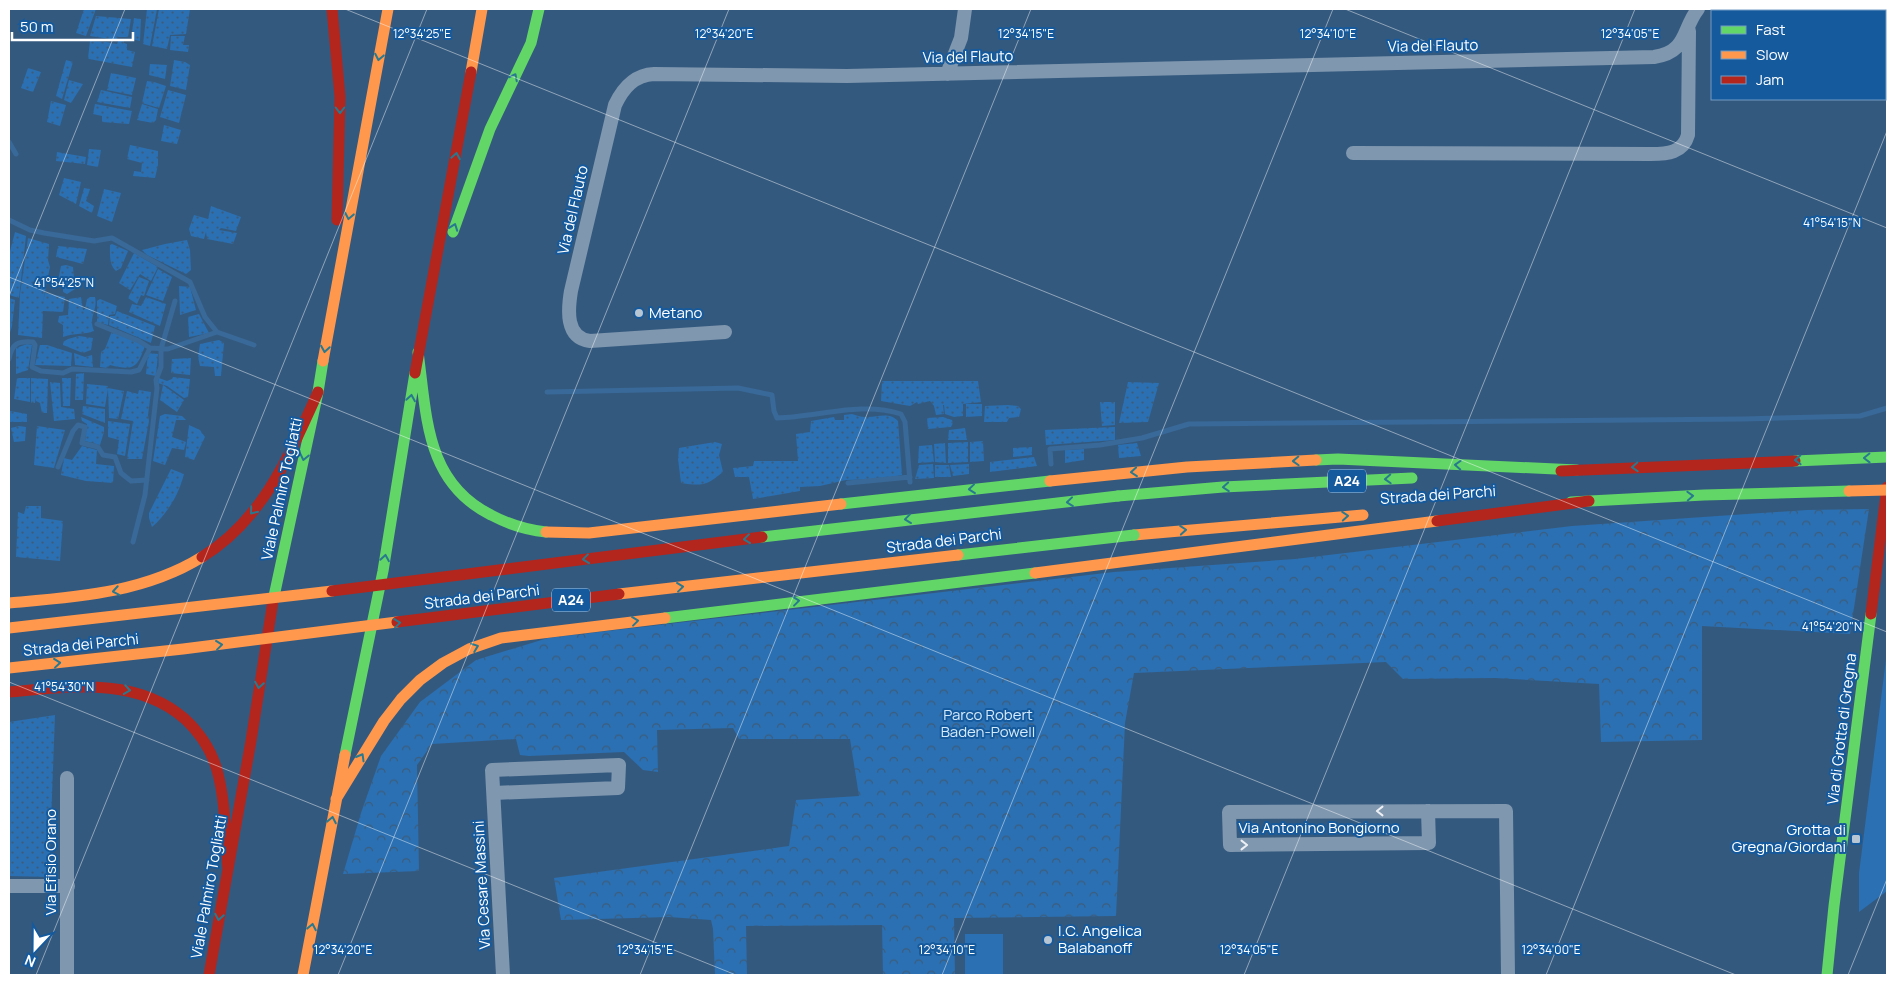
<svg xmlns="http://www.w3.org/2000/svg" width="1896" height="984" font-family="Manrope,sans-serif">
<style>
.grass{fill:#2a70b3}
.forest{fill:url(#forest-crowns)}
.garden{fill:url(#garden-dots)}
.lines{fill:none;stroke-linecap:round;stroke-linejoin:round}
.stream{stroke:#396998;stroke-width:5}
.street{stroke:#7f97af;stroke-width:14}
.fast{stroke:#63d668;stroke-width:11}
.slow{stroke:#ff974d;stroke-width:11}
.jam{stroke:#b3261e;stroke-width:11}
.fast-bridge{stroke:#63d668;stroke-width:11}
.slow-bridge{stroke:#ff974d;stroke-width:11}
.jam-bridge{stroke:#b3261e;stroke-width:11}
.oneway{stroke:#287990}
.oneway2{stroke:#eceff3}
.ticks{fill:none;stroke:#fff;stroke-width:1;stroke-opacity:0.45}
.poi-dot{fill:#b8c5d2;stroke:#155a9d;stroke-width:2}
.labels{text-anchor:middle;stroke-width:4;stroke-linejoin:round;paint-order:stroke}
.shield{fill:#155a9d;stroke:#b9cee2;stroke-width:1}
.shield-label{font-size:14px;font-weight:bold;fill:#fff}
.street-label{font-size:15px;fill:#fff;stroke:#155a9d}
.poi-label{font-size:15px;fill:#fff;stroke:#155a9d;text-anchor:start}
.park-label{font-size:15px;fill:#d4eafd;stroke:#155a9d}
.ticks-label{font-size:12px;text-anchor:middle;fill:#fff;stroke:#155a9d;stroke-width:4;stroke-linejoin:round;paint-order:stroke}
</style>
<defs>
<pattern id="forest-crowns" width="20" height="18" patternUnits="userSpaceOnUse" patternTransform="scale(1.25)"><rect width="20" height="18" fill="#2a70b3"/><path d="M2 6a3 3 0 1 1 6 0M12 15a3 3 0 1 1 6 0" fill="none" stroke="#3d5c7a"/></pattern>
<pattern id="garden-dots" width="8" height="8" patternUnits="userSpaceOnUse" patternTransform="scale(1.25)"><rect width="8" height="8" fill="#2a70b3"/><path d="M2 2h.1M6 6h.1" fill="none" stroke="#3d5c7a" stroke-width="1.8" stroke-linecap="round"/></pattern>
</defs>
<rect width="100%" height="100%" fill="#34597e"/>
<!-- grass -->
<path class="grass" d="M1887,651V891L1859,912V873Z
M965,934H1003V975H965Z"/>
<!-- forest -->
<path class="forest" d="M1869,509L1850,634L1702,626V740L1601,742L1599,684L1495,678L1403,679L1386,662L1134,673L1125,723L1116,916L954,918L955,975H883L882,925L746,926L747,975H715L713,929L711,920L669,917L561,920L554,878L789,846L796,800L859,796L850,739H739L733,728L657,730L658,772L643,770L624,752L529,756L520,755L516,739L432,744L417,765L419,871L343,874L361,813L381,756L420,702L476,660L548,638L1114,572L1295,559L1572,526L1807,510Z"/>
<!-- garden -->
<path class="garden" d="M84,9H96L86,36L76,33Z
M147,9H157L150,46L143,44Z
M159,9H190L186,34L170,35L167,49L152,46Z
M96,16L131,19L128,37H118L117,40L90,36Z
M134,18L141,19L140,41L131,39Z
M171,36H185L183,45H189L188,52L170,50Z
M119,39L124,40V43L127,44V50L135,52L132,67L89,59L88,58L90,41L106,42L117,44Z
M66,60L73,62L62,99L56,96Z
M174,60L185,62L190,65L186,90L170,86Z
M150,64L167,65L165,79L149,75Z
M28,68L41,72L33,92L21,88Z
M111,73L136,78L132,95L107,90Z
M69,80L83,84L71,103L64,100Z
M147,81L154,82L166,86L159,108L142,103Z
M101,90L132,97L130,108L97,102Z
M168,90L186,95L179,123L160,117Z
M51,101L66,105L60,126L47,122Z
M95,104L132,111L129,124L102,122V116L93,114Z
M142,104L158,109L156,120L153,123L137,120Z
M164,125L181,130L177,144L161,141Z
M130,145L158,151V165L155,178L133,176L134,171L141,172L142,163L127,159Z
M89,149L101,150L98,167L87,165Z
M57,152L86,157L85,164L56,161Z
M64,178L81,182L76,204L59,195Z
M84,188L90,189L86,201L94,206L92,213L79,206Z
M104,189L121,193L112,222L97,216Z
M211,206L241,217L236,231L221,228L219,230L237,233L233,244L207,239L206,232L204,239L191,236L189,229L194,215L208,219Z
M15,232L26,236L19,298L9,295V255Z
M28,238L49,244L48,260L50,267L43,301L45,293L65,297L63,312L43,311L42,338L18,335L20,294Z
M187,240L190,250L191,270L186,274L147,255L142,250L165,244Z
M112,244L128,251L121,268L116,271C109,265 110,254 110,245Z
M58,246L87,249L83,264L56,257Z
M134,253L158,267L151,281L140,274L130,290L119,283Z
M66,265L73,267L75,289L67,294L63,292V283L58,281L61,266Z
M158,269L172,277L163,301L146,295Z
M139,277L149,281L144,296L141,295L137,304L128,298Z
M179,286L190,287L196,310L180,315Z
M81,297L83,310L85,309L87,299L90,297H95C98,311 88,317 94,331C88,334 73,333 63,337V325L58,322L59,316L68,315L69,299Z
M146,297L166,304L160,326L129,312L132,304L141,306Z
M9,298L15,300L12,326L9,336Z
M100,299L117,306L115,314L109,315L108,325L97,322V301Z
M117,311L155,326L151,343L109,325L110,316H115Z
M199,314L209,333L189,337L188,317Z
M112,331L145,346C137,368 134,371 110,365L107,368L100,367L101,352L105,349Z
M79,336L93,338L91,350L83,353L63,345V342L68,339Z
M219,340L224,343L221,376H215L214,367L200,366L198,357L200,344Z
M27,344L32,345L28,370L16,374V348Z
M40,345H47L72,353L71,366L35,365Z
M74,353L85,357L92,355L93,367L75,365Z
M148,353L158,354L156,376L146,374Z
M191,358L190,375L171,373L172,359Z
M84,373L83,400H75L76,374Z
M173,377L190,379L188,397L184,398L167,386L158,383L159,378L167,381L172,379Z
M17,378H30V402L14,399Z
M31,378L48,379L47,413H42L40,403L36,401V397L35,403H31Z
M62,378H71L70,406H63Z
M882,381H978L981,402L963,404V416L954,417L945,414L944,405H943L944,414L936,415L934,406L930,401L918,404L917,402L910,406L881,401Z
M50,382L60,383L61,407L74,409L75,419L54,421Z
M1128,382L1159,383L1148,422L1119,423Z
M87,384L108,386V388L124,391L118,419L109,418L108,389L105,407L86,404Z
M163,385L184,400L177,412L160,400Z
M139,390L151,392L148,415L149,421L142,459H127L133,421L121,419L127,391L138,394Z
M1100,402H1115V425L1102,426Z
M966,404H982V416L966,417Z
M1008,405L1018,406L1021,409L1019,417L1009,418L1007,422H984L985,406Z
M83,406L105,409V423L82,414Z
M10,411L27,414V422H9Z
M165,414L182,416L186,420H176L172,437L186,442L184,450L172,448L165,465L153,461L160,416Z
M852,414C856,415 861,417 865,417C877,418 888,411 898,421L902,475L880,479L846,480L820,486L800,487V491L753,499L749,477H735L733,468L753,466L754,461H798L796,434L810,432L811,421L834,417L835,420H844V415Z
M81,417L104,427V432L100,445L85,441L87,424L82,421Z
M943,417L952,420L953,423L951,427L928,429L927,418Z
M108,421L130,424L125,456L117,454L119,440L108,437Z
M189,425L200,430L205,437L194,460L185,457Z
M19,426L26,427L25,441L14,442L11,428Z
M37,426L65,430L54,468L34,465Z
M1115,427V440L1046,445L1045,430Z
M965,428L967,440H948L949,430Z
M983,441L984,461L970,462V442Z
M715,442L722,444L719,455L723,472C706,486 702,486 681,483L678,459L679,448Z
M968,442V462L948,463V443Z
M945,443L946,463L935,462L934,444Z
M1137,443L1141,456L1119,458L1118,445Z
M932,445L934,462L918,463L919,446Z
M82,446L97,450L96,464L114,466L113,483L86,481L61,475L64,458L72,460Z
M1032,447V455L1013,457V448Z
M1084,449V460L1065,463V450Z
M1034,457L1037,466L990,472V462Z
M933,464L934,478L915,479L919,465Z
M969,464V474L953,476L950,465Z
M935,465H949L951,477H935Z
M171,469L184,474C179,494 168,513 152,527L149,518V513Z
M26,506H41V518L63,521L60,561L16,557L18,512L24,514Z
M55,715L49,877L9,876V722Z"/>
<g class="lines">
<!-- stream -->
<path class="stream" d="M9,142L16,154
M9,220L30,230L44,233L94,241L112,238L190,282L205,317L217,332L254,345
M97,324L139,341L150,348
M9,359C12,343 18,341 33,342L35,345L32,367L41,371L63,373L72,369L131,372L139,370L150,348L168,349L217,332
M547,392L738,388L772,395L774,411L777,418C818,417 862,401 901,414L905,422L910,482
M1051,464L1050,449L1100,445L1142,438L1189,424L1743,419L1860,416L1887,408
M58,467L73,431L78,425L85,427L82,443L98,447L103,455L115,457L121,473L131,481L147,480
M848,483L910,477
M133,542L145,495L157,388L156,380L161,367V349L175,301"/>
<!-- street -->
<path class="street" d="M1765,9L1796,11
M1885,19H1887
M947,74L961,38L965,9
M1353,153L1651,154C1667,154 1683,153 1688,135L1689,31
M725,332L590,341C565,338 568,309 571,291L615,105C623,88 634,75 654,74L847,76L1654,57C1688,52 1682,29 1698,9
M67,778V975
M494,793L618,788L619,765L492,770L503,975
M1428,811L1429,843L1230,845L1229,812L1506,811L1508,975
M9,886H68"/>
<!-- fast -->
<path class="fast" d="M453,232L490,129L531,43L539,9
M418,352C427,416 425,482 491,515C508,524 527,530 546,532
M1316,460L1338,459L1577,470
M1795,461L1887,457
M1118,496L1223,487L1412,478
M1571,502L1704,495L1849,491
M841,504L1050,481
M273,601L318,392L323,361
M665,618L1035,573
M345,755L383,571L415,373
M1827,975L1834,906L1871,614"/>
<!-- slow -->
<path class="slow" d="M471,72L482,9
M323,361L388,9
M1050,481L1187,467L1316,460
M546,532L589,533L841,504
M1134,535L1363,515
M1035,573L1437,521
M9,603C76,597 144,593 202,557
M336,799L384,721L401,699L420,680L443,663L469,649L501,638L665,618
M303,975L345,755"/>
<!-- jam -->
<path class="jam" d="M332,9L340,97L337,220
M415,373L471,72
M1561,471L1795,461
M1437,521L1589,501
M202,557C263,520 290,454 318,392
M1871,614L1887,487
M9,692C69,687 136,676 185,719C201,734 213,753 218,774C226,805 225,837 228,869
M209,975L251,741L273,601"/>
<!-- fast-bridge -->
<path class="fast-bridge" d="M762,537L1118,496
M958,555L1134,535"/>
<!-- slow-bridge -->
<path class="slow-bridge" d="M1849,491L1887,490
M619,594L958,555
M9,628L332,591
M9,668L183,649L397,622"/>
<!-- jam-bridge -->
<path class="jam-bridge" d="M332,591L762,537
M397,622L619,594"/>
</g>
<!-- one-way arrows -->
<defs><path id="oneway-chevron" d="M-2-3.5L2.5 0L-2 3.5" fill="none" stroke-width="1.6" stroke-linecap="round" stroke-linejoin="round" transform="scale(1.25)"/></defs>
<g class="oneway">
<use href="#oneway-chevron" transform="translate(379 57) rotate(101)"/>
<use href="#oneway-chevron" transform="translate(514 77) rotate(-63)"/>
<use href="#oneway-chevron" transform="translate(340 110) rotate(90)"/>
<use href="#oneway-chevron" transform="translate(456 156) rotate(-80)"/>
<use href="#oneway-chevron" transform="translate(349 216) rotate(101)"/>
<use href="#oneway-chevron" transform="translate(454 227) rotate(-70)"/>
<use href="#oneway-chevron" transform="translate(325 349) rotate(99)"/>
<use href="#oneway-chevron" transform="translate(411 398) rotate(-81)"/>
<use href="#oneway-chevron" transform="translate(304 457) rotate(102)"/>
<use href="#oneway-chevron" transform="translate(1867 458) rotate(179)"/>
<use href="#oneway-chevron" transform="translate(1798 460) rotate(178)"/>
<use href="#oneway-chevron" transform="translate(1296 461) rotate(178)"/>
<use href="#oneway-chevron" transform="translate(1458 465) rotate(-177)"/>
<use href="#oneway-chevron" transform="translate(1635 467) rotate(177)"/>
<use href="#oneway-chevron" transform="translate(1134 472) rotate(175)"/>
<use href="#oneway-chevron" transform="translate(1388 479) rotate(177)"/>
<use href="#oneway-chevron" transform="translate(1226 487) rotate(176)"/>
<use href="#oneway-chevron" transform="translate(972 489) rotate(174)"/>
<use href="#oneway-chevron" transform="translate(1690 496) rotate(-3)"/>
<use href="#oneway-chevron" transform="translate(1070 502) rotate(174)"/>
<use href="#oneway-chevron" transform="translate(253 511) rotate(129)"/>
<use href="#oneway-chevron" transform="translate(1345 516) rotate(-4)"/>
<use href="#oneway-chevron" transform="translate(908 519) rotate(173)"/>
<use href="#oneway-chevron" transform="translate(1183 530) rotate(-5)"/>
<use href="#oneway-chevron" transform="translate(747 539) rotate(173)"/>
<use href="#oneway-chevron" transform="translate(385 558) rotate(-81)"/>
<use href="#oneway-chevron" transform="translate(586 559) rotate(173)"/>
<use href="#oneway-chevron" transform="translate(680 587) rotate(-7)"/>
<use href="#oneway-chevron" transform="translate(116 591) rotate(170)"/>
<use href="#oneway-chevron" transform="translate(796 601) rotate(-7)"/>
<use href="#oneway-chevron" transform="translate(635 621) rotate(-7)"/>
<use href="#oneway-chevron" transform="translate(397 623) rotate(-7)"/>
<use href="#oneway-chevron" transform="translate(219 645) rotate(-7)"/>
<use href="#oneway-chevron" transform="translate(475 647) rotate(-21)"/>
<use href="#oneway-chevron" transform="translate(57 663) rotate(-6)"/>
<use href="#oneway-chevron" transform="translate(259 685) rotate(99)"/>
<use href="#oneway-chevron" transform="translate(127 690) rotate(9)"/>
<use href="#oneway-chevron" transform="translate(361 757) rotate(-60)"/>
<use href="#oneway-chevron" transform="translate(332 820) rotate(-79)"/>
<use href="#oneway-chevron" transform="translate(219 917) rotate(100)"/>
<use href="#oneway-chevron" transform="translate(312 927) rotate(-79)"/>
</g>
<g class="oneway2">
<use href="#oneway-chevron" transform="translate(1380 811) rotate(180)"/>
<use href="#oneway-chevron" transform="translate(1244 845)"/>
</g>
<!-- ticks -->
<path class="ticks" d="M345,9L1887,632M1345,9L1887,228M9,277L1736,975M9,296L125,9M9,682L736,975M36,975L427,9M338,975L729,9M640,975L1031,9M942,975L1333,9M1244,975L1635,9M1546,975L1887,131M1848,975L1887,879"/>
<!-- markers -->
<g class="poi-dot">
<circle cx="639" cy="313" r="5"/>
<rect x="1851" y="834" width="10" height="10" rx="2.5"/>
<circle cx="1048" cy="940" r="5"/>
</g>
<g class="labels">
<!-- shield labels -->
<g class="shield">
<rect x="1328" y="469.5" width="38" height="23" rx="4"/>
<rect x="552" y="588.5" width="38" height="23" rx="4"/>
</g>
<g class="shield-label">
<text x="1347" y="486">A24</text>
<text x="571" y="605">A24</text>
</g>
<!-- street labels -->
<g class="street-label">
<text transform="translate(1433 46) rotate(-1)" y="5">Via del Flauto</text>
<text transform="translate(968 57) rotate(-1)" y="5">Via del Flauto</text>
<text transform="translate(573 210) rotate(-77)" y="5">Via del Flauto</text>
<text transform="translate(282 489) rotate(-78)" y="5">Viale Palmiro Togliatti</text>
<text transform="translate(1438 495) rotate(-4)" y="5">Strada dei Parchi</text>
<text transform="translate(944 541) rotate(-7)" y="5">Strada dei Parchi</text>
<text transform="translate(482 597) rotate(-7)" y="5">Strada dei Parchi</text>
<text transform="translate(81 645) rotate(-6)" y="5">Strada dei Parchi</text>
<text transform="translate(1842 729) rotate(-83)" y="5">Via di Grotta di Gregna</text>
<text x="1319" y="833">Via Antonino Bongiorno</text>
<text transform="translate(51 862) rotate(-90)" y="5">Via Efisio Orano</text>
<text transform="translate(482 885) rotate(-93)" y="5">Via Cesare Massini</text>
<text transform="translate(209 887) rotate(-80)" y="5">Viale Palmiro Togliatti</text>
</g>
<!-- poi labels -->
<g class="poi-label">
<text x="649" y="318">Metano</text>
<text x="1846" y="835" text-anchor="end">Grotta di<tspan x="1846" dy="17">Gregna/Giordani</tspan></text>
<text x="1058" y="936">I.C. Angelica<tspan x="1058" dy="17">Balabanoff</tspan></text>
</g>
<!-- park labels -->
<g class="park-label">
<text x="988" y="720">Parco Robert<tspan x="988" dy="17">Baden-Powell</tspan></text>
</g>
</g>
<g class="ticks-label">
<text x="422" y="38">12°34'25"E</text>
<text x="724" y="38">12°34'20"E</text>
<text x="1026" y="38">12°34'15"E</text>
<text x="1328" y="38">12°34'10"E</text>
<text x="1630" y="38">12°34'05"E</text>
<text x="1832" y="227">41°54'15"N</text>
<text x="64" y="287">41°54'25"N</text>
<text x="1832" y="631">41°54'20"N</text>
<text x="64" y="691">41°54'30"N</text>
<text x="343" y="954">12°34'20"E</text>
<text x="645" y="954">12°34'15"E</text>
<text x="947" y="954">12°34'10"E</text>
<text x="1249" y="954">12°34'05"E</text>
<text x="1551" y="954">12°34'00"E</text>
</g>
<!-- border -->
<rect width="1896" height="984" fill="none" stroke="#ffffff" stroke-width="20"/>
<!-- legend -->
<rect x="1711" y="10" width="175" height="90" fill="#155a9d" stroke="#739cc4"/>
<rect x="1721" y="26" width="25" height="8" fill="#63d668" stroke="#739cc4"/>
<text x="1756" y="35" font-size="15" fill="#ffffff">Fast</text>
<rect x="1721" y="51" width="25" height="8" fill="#ff974d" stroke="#739cc4"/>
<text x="1756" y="60" font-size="15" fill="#ffffff">Slow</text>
<rect x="1721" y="76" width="25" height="8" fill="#b3261e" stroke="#739cc4"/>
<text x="1756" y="85" font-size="15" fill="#ffffff">Jam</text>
<!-- north arrow -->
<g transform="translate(35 949) rotate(202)" stroke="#155a9d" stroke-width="4" paint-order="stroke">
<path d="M0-4L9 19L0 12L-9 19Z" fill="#ffffff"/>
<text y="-8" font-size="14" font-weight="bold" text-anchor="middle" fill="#ffffff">N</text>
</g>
<!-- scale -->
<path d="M12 32v8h121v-8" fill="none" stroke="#ffffff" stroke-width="2.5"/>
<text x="20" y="32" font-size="15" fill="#ffffff" stroke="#155a9d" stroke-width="4" paint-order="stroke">50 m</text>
</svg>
